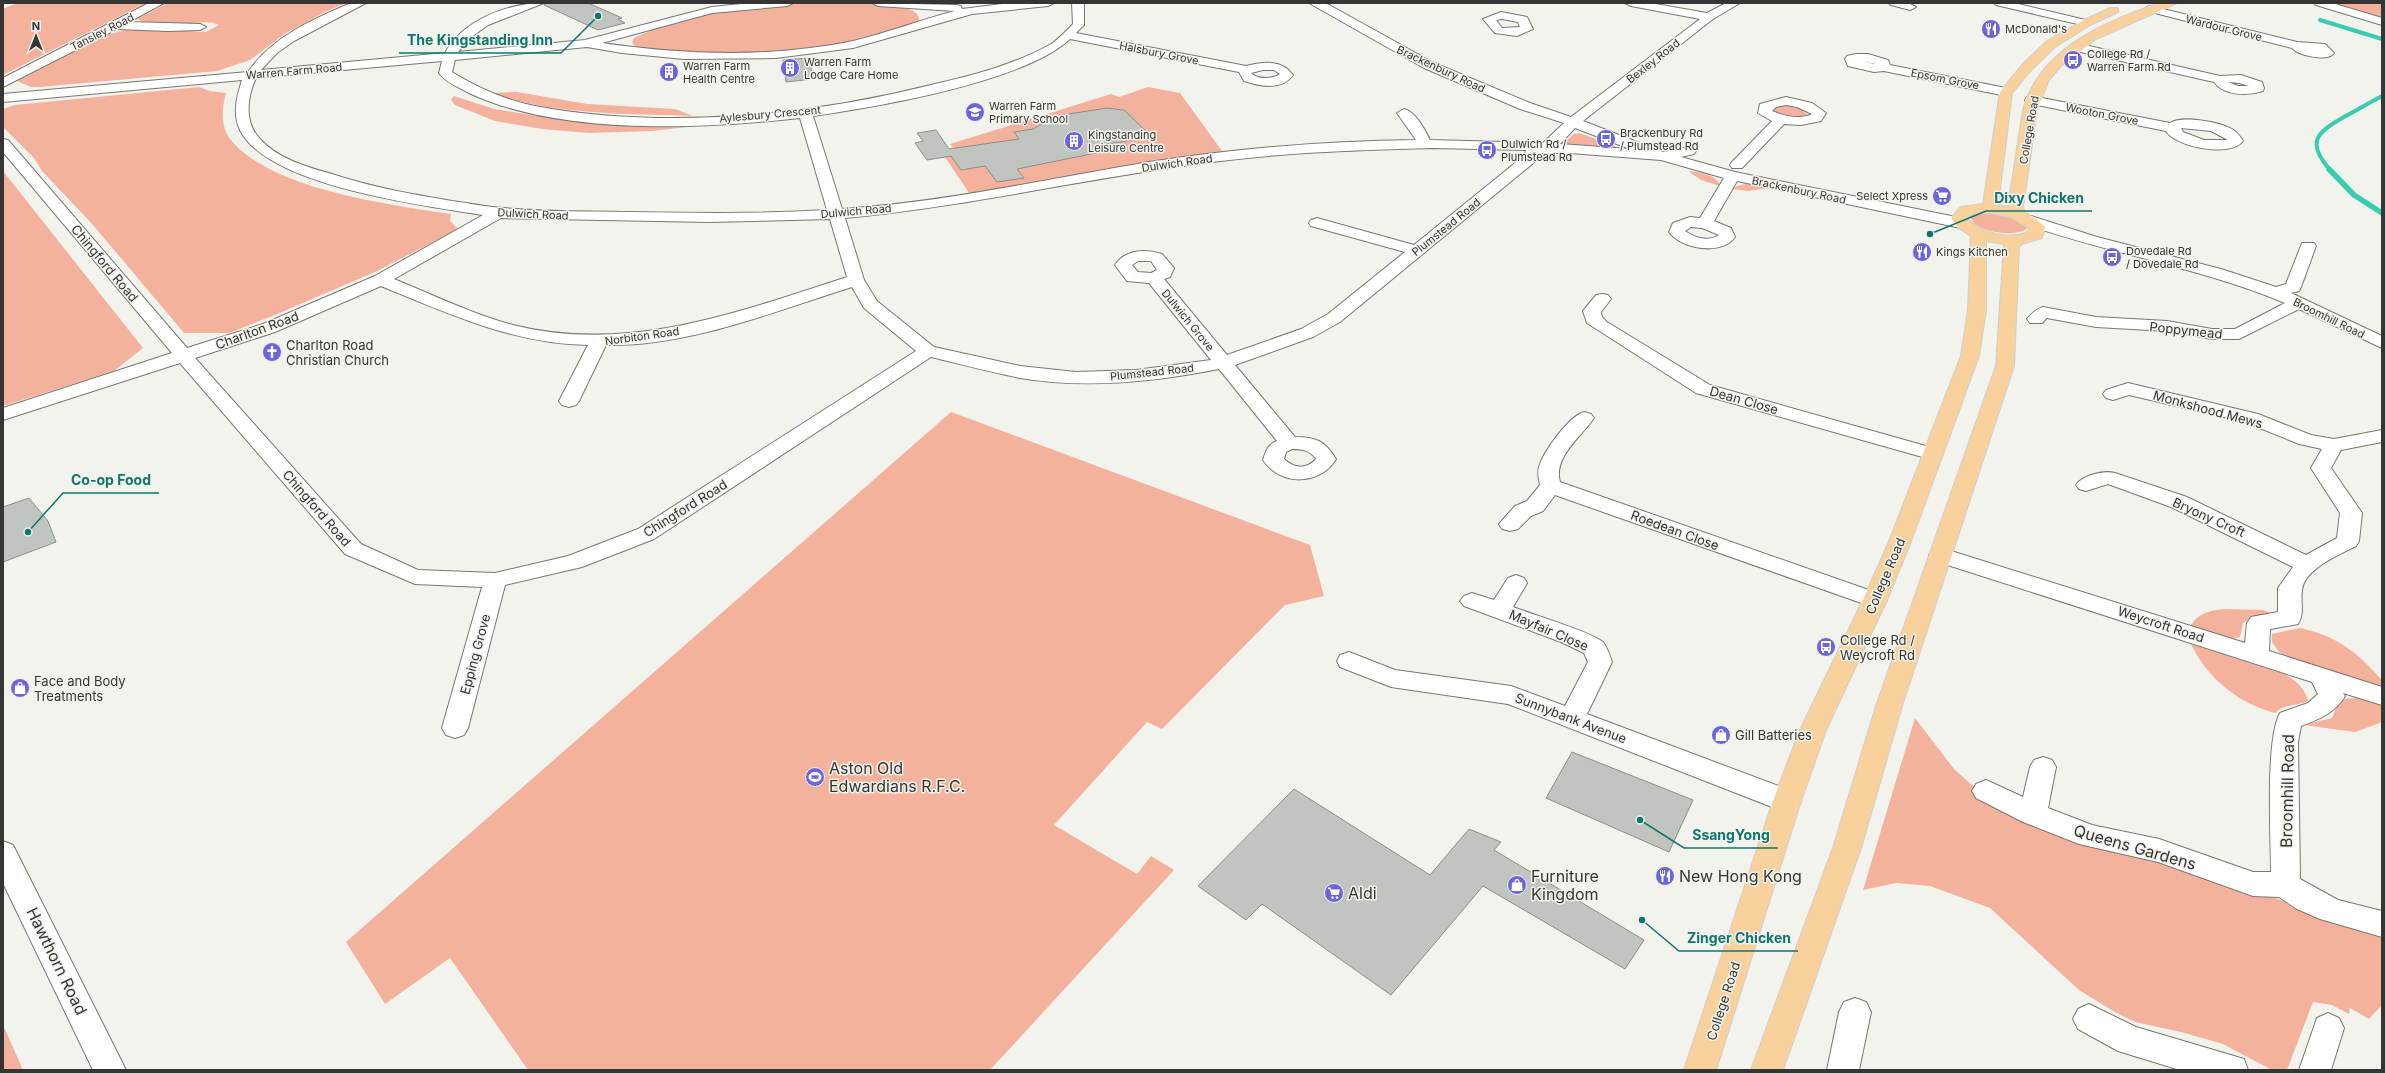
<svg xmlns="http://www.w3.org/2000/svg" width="2385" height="1073" font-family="Inter,sans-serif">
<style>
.green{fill:#f4b29d}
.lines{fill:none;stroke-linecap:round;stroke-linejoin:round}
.stream-far1{stroke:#38ccb0;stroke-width:4}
.stream{stroke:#38ccb0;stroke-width:5.5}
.building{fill:#c1c5c0;stroke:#8b8f8b}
.minor-casing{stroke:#787873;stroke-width:2}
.major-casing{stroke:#cfcfce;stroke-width:2}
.minor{fill:#fff;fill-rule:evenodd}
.major{fill:#f8d19d;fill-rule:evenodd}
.labels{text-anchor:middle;stroke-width:3;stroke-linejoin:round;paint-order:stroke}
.far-street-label{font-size:11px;fill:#353533;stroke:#f3f3ed}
.far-poi-label{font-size:11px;fill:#353533;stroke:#f3f3ed;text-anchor:start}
.street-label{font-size:13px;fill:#353533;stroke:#f3f3ed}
.poi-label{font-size:13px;fill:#353533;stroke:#f3f3ed;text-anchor:start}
.near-poi-label{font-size:16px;fill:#353533;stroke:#f3f3ed;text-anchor:start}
.near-street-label{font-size:16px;fill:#353533;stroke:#f3f3ed}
.leader{fill:none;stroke:#0f766e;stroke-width:1.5}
.callout-dot{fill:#0f766e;stroke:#f3f3ed;stroke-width:1.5}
.callout-label{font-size:14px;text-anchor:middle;font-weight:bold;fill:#0f766e;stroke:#f3f3ed;stroke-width:3;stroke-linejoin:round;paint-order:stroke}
</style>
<rect width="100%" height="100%" fill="#f3f3ed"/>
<!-- green -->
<path class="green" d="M17,3H146L3,75V9Z
M168,3H340L344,4L325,12L286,33L250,60L217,71L40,87H31L17,81L107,35L133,28L206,32L219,25C207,19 189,25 176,26C163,27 147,24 137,19Z
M810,3C830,3 902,0 916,13C918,15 919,19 920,22L835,45L747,54L719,55L637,48L632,43L634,38C689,12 750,7 810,3Z
M2329,3H2382V20Z
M199,87L210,91L226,93C222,108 220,125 230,139C269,189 391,205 451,214L450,221L458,229L375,272L275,315L229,333H184L93,225L42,171L34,158L3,127V109L15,105Z
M1148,87L1180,93L1222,151L969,193L945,157L958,155L950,144L1111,94L1119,97Z
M517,92L587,104L675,109L693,116C638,114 582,115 527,103C515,100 503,99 492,93Z
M454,96L494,109L579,122L696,126L652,131L589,133L542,129L495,121L455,105L451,100Z
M1790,106L1800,108L1807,114C1799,121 1781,117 1774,110L1776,107Z
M1579,133L1613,145L1616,147L1565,144L1564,142L1574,134Z
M3,171L143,348L114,371L3,406Z
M1688,171C1698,172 1717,174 1720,186L1701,180Z
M1746,184L1771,188L1748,191L1733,189L1737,186Z
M1975,213C1994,213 2010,214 2026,225L2027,229C2013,237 1986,233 1973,223L1970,216Z
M951,412L1310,545L1324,596L1285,605L1162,729L1147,722L1054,825L1137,874L1151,856L1174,870L990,1070H528L450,958L385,1004L346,942Z
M2223,609L2264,610L2272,614L2252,617L2243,623L2240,637L2228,640L2189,629C2196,614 2208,611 2223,609Z
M2300,628C2337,636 2357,652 2382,680V692L2291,660L2279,652L2272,642V634Z
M2191,644L2285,674C2297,682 2305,688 2308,701C2295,707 2286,703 2275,713C2239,704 2206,677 2191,644Z
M2359,698L2382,704V720L2380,723L2355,732L2304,725L2332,718L2340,699Z
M1915,718L1954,769L1992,803L2266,894L2325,919L2382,935V1005L2369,1019L2350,1008L2349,1014L2332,1005L2313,1002L2287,1070L2270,1069L2223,1044L2181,1032L2135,1022L2113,1011L2079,990L1990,908L1930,886L1896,883L1863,890Z
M3,1025L23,1070H3Z"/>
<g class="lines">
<!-- stream-far1 -->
<path class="stream-far1" d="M2320,20L2382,39
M2330,170C2306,142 2316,133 2344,117C2357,110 2369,103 2382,96"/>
<!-- stream -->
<path class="stream" d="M2329,169L2354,195L2382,213"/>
</g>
<!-- building -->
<path class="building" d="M545,3H588L622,18L618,19L625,23L598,30L544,5Z
M809,58L813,79L786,82L783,60Z
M1107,108L1124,110L1152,137L1102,145L1106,151L1017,169L1024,178L997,182L985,166L961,170L951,156L927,160L915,143L923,141L917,133L936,130L949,149L1019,139L1014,132L1033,129L1056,116Z
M29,498L48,521L56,542L3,562V507Z
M1572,752L1693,800L1669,852L1546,798Z
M1294,789L1430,875L1469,829L1501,842L1494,850L1644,940L1625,969L1483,886L1391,995L1262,904L1246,920L1198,886Z"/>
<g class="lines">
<defs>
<path id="minor" d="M149,3H164L129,22L200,24L206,27L200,30L168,31L117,29L3,87V78Z
M351,3H366L294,41L277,53L261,70L445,53C463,20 508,3 544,3L488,25L470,38L458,52L585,40L712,7L751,3H793L787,6L712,13L602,43C684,55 771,58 853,41C887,33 920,20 955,11L878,6L872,3L957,5L961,6L962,9L1010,3H1054L1048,6L972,14L853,48L776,58L684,59L622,53L587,47L455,60L452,72C478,88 505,100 535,106C663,130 809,116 935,84C974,75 1016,64 1051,44C1059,39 1066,31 1073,24L1072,3H1084V25L1076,33L1246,66C1263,62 1282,59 1293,75C1282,91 1259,86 1244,81L1239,72L1070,39C1024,82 876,107 813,116L842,209C945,202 1047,179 1149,162C1238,148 1327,141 1416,140L1397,113L1404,109C1416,112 1425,130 1430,140L1543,143L1564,123L1520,109L1424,68L1309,3H1325L1331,6L1432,62L1530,103L1571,117L1700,19L1631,6L1625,3H1650L1707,13L1726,3H1740L1713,19L1583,121L1663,152L1689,147L1694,148L1696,151L1694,154L1681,157L1735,172L1961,218L1969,223L1961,228L1737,181L1714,221L1731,228L1735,237C1722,256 1681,249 1669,232L1673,223L1690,217L1700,218L1724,178L1661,160L1570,153H1540L1537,160L1340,322L1313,337L1235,365L1295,437C1316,437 1325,441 1336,459C1320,486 1280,486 1263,460C1266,451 1267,445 1277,441L1219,369C1154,382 1086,389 1020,378C990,372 960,364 931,357L654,539L582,567L505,585L468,728L464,735L455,738L446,735L442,728L482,587L415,584L345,554L180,363L3,420V408L172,353L3,152V139L8,140L187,348L263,324L375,276L483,215C425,206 267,186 240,130C232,113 237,96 242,80L3,102V94L248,72C272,37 313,19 351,3ZM442,61L439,73C445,82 460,88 469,93C561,136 701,129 800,118L827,210C761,214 695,213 629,212C587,211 545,212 503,208C486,207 469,203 452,201C411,194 371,187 332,174C307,167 278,159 260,139C244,123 247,97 256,78ZM1263,70H1274L1280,74C1273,79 1257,80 1251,73ZM1575,128L1630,149L1560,144ZM1432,148L1526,150L1525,155L1414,245L1317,218L1311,220L1309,223L1311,226L1405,252L1328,314L1301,329L1227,355L1164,279L1170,277L1174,268L1162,254C1145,249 1126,249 1115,265L1127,281L1149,283L1211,360L1136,370L1076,372L1020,366L934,347L877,301L864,280L845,218C963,207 1079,180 1197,164C1275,153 1353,150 1432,148ZM501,218L710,222L830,219L847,277C739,312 628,354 513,325C472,314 433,295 394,279ZM1691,227L1702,228L1719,235C1708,242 1695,238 1685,231ZM1138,261H1151L1157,270L1151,273L1138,272L1132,265ZM381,286C449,314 514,344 588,345L559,401L562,405L569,407L576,405L579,401L606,345C688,347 775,311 852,287L864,308L916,351L638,529L568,556L495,573L418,570L361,544L195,358L275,332ZM1292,449C1302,449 1310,450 1316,459C1306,470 1294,468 1284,459L1286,452Z
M1889,3H1908L1916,7L1910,10L1891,5Z
M1994,3H2014L2090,21L2092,23L2086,26L1996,5Z
M2314,3H2332L2382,18V25L2316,5Z
M2151,6L2297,42L2325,44L2334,53C2328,62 2299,56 2292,48L2147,11V7Z
M1501,12L1527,17L1533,29L1517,36L1495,33L1483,19ZM1502,19L1518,22L1520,27L1502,28L1496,20Z
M2076,43L2220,76L2241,75L2262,82L2264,88L2263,91C2248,96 2224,96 2214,82L2072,50L2070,47L2072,44ZM2228,82L2239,83L2249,86H2238Z
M1856,54H1868L1888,60L1890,65L2006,88L2012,92L2006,96L1884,71L1874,72L1848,66L1845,59L1847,56ZM1861,61L1876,64H1874Z
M2032,96L2170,123C2182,115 2220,122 2232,129C2237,132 2240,136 2243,141C2231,158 2175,147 2166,131L2027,103L2025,100L2027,97ZM2181,128L2211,131L2228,140H2204L2183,132Z
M1786,97L1812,103L1826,113L1821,121L1801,125L1784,124L1742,168H1732L1730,165L1732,162L1772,121L1758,113L1760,104ZM1786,105L1797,107L1812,114C1800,120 1784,116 1772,111L1776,107Z
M2031,216L2097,237L2221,269L2276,287L2286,284L2302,243H2314L2316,246L2301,287L2299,291L2291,293L2382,336V348L2299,309L2239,339H2212L2167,331L2096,327L2047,318L2042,323H2030L2027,319C2032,313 2036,309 2043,307L2096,317L2167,321L2212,329H2235L2285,303C2201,268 2111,254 2025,224L2023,221L2025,218Z
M1602,294L1608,295L1611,299L1601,312L1602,317L1607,322L1710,385L1940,450L1943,454L1940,458L1933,460L1696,393L1587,323L1583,311L1596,295Z
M2128,383L2258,414L2311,435L2334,439L2382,430V442L2341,450L2331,468L2362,513L2359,541L2356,546C2339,555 2304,569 2302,590C2300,602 2305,613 2298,624L2270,629L2269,651L2382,687V705L2343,693L2345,696C2334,714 2319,719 2301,726L2298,742L2300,879L2338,900L2382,911V937L2320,919L2297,909L2279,897L2253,896L2158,862L2079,844L2023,822L1976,798L1972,791L1976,784L1986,780L2023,797L2030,767L2034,760L2043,757L2052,760L2056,767L2048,808L2092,825L2159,839L2253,872H2271C2271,838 2265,740 2280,713L2308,703L2318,694L2312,682L1932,560L1929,555L1932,550L1940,548L1948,550L2245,643L2247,623L2251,617L2278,612V588L2293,567L2171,507L2108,484L2086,491L2079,489L2076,485C2082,475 2104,470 2115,473L2187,497L2306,555L2337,538L2340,513L2311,468L2322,449L2299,444L2245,422L2129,395L2113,400L2106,398L2103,394L2106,390Z
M1584,412L1591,414L1594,418C1581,437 1553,457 1560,482L1883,595L1887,600L1883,605L1875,608L1867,605L1555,495L1543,511L1531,516L1518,529L1510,531L1502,529L1499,524L1515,506L1527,501L1540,485C1539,479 1537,473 1539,467C1543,452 1569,416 1584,412Z
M1516,575L1524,578L1527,583L1513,607C1531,614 1592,632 1603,642C1607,647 1610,656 1612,662L1587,714L1797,793L1801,801L1797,809L1787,812L1777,809L1508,704L1391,687L1340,667L1337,661L1340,655L1349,652L1395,670L1511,686L1565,706L1588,662L1584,653L1561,642L1464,606L1460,601L1464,596L1472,593L1494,600L1508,578Z
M3,841L13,845L126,1070H93L3,883Z
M1855,998L1866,1002L1871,1012L1859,1070H1827L1839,1012L1844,1002Z
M2089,1004L2136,1027L2244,1059L2248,1070H2180L2118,1051L2078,1029L2073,1019L2078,1009Z
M2328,1013L2339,1018L2344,1028L2331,1070H2299L2317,1018Z"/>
<path id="major" d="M2160,3H2177L2096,39L2061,66L2049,80L2037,110L2023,207L2024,212L2037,220L2045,227L2042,238L2022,244L2019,247L2014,366L1902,706L1861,848L1783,1070H1751L1833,848L1876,706L1996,366L2004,244L1986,241V310L1979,356L1910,544L1887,600L1826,730L1801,801L1716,1070H1684L1773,801L1800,730L1863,600L1888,544L1961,356L1968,310L1971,236L1959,228L1951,218L1961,207L1983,204L2000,92L2023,64L2047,41L2082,21L2110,8H2118V12L2090,25L2055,47L2031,70L2012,93L1998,205L2008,207L2023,110C2039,49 2106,21 2160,3ZM1990,213L2010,217L2029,228L2028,232C2010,240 1980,234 1967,218L1971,214Z"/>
</defs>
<!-- minor casing -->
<use href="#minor" class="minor-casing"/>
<!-- major casing -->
<use href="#major" class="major-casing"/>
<!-- minor -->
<use href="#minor" class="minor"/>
<!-- major -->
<use href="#major" class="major"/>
</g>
<!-- icons -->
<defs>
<symbol id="restaurant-disc" viewBox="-11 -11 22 22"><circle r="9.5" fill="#6a65df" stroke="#f3f3ed"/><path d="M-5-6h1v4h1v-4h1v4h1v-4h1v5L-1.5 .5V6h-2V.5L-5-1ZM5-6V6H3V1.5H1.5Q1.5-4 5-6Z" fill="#fff"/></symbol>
<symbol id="bus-disc" viewBox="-11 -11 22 22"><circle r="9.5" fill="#6a65df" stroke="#f3f3ed"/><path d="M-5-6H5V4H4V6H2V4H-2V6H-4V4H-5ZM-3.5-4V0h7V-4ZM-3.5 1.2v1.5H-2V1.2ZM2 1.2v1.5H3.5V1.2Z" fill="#fff"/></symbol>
<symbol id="building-disc" viewBox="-11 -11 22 22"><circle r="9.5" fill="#6a65df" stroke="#f3f3ed"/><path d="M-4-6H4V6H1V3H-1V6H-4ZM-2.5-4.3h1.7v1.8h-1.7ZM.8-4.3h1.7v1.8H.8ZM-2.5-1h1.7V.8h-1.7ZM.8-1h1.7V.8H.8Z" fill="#fff"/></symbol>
<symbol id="school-disc" viewBox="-11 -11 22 22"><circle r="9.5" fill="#6a65df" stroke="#f3f3ed"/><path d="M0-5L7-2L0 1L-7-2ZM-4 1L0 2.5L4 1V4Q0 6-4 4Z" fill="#fff"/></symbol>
<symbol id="supermarket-disc" viewBox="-11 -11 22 22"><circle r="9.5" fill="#6a65df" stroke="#f3f3ed"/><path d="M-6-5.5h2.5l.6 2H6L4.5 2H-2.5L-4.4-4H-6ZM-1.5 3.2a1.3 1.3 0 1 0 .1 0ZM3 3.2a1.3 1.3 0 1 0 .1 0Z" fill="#fff"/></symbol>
<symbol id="church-disc" viewBox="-11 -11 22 22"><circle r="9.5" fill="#6a65df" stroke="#f3f3ed"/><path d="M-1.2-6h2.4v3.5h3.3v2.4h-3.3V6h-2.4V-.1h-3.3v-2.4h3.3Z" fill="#fff"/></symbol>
<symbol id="shop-disc" viewBox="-11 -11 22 22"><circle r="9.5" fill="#6a65df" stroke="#f3f3ed"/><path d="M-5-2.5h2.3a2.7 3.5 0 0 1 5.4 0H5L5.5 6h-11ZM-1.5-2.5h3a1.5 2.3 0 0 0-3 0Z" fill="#fff"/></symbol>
<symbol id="stadium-disc" viewBox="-11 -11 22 22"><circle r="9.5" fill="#6a65df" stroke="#f3f3ed"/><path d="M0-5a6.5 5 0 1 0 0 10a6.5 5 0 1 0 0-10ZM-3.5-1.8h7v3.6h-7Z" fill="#fff"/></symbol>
</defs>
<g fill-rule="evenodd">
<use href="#restaurant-disc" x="1980" y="18" width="22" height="22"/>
<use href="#bus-disc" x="2062" y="49" width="22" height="22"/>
<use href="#building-disc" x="779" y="57" width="22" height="22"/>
<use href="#building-disc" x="658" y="61" width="22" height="22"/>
<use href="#school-disc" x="964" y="101" width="22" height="22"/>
<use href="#bus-disc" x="1595" y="128" width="22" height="22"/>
<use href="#building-disc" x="1063" y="130" width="22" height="22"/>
<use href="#bus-disc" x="1476" y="139" width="22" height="22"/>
<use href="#supermarket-disc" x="1931" y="185" width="22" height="22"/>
<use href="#restaurant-disc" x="1911" y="241" width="22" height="22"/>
<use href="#bus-disc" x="2101" y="246" width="22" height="22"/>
<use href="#church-disc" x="261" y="341" width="22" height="22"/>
<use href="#bus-disc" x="1815" y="636" width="22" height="22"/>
<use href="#shop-disc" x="9" y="677" width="22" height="22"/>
<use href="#shop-disc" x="1710" y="724" width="22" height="22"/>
<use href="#stadium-disc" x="804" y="766" width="22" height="22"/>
<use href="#restaurant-disc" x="1654" y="865" width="22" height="22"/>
<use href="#shop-disc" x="1506" y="874" width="22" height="22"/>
<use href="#supermarket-disc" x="1323" y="882" width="22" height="22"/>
</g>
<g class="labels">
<!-- far-street labels -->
<g class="far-street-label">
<text transform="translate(2224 28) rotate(14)" y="4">Wardour Grove</text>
<text transform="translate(102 32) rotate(-27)" y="4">Tansley Road</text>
<text transform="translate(1159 53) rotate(11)" y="4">Halsbury Grove</text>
<text transform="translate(1653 61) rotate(-38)" y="4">Bexley Road</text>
<text transform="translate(1441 69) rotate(25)" y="4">Brackenbury Road</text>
<text transform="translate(294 71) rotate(-5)" y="4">Warren Farm Road</text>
<text transform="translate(1945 79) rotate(11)" y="4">Epsom Grove</text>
<text transform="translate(770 114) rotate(-5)" y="4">Aylesbury Crescent</text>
<text transform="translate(2102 114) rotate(11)" y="4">Wooton Grove</text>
<text transform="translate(2029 130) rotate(-80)" y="4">College Road</text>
<text transform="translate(1177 163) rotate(-8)" y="4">Dulwich Road</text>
<text transform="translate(1799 190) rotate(12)" y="4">Brackenbury Road</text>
<text transform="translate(856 211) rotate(-5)" y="4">Dulwich Road</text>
<text transform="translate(533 214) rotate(3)" y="4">Dulwich Road</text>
<text transform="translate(1446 227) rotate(-39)" y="4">Plumstead Road</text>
<text transform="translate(2329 318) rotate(26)" y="4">Broomhill Road</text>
<text transform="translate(1188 320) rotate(51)" y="4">Dulwich Grove</text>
<text transform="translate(642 336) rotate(-8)" y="4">Norbiton Road</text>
<text transform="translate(1152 372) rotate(-6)" y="4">Plumstead Road</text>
</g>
<!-- far-poi labels -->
<g class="far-poi-label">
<text x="2005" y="33">McDonald's</text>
<text x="2087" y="58">College Rd /<tspan x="2087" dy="13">Warren Farm Rd</tspan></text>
<text x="804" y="66">Warren Farm<tspan x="804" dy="13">Lodge Care Home</tspan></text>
<text x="683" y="70">Warren Farm<tspan x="683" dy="13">Health Centre</tspan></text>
<text x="989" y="110">Warren Farm<tspan x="989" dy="13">Primary School</tspan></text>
<text x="1620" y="137">Brackenbury Rd<tspan x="1620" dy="13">/ Plumstead Rd</tspan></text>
<text x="1088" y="139">Kingstanding<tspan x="1088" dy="13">Leisure Centre</tspan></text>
<text x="1501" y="148">Dulwich Rd /<tspan x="1501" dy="13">Plumstead Rd</tspan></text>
<text x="1928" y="200" text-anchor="end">Select Xpress</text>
<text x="2126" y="255">Dovedale Rd<tspan x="2126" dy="13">/ Dovedale Rd</tspan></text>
<text x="1936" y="256">Kings Kitchen</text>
</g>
<!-- street labels -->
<g class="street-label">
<text transform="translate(105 263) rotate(50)" y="5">Chingford Road</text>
<text transform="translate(257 330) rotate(-20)" y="5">Charlton Road</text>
<text transform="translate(2186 330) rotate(6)" y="5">Poppymead</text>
<text transform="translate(1744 400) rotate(16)" y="5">Dean Close</text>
<text transform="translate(2208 409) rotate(15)" y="5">Monkshood Mews</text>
<text transform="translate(317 508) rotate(49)" y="5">Chingford Road</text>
<text transform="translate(685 508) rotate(-32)" y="5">Chingford Road</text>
<text transform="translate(2209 517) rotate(24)" y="5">Bryony Croft</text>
<text transform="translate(1675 530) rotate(20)" y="5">Roedean Close</text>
<text transform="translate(1885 576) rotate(-67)" y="5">College Road</text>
<text transform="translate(2161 624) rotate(18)" y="5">Weycroft Road</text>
<text transform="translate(1549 630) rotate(23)" y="5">Mayfair Close</text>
<text transform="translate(475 654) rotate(-75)" y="5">Epping Grove</text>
<text transform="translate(1571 718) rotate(21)" y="5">Sunnybank Avenue</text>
<text transform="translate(1723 1001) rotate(-72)" y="5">College Road</text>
</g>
<!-- poi labels -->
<g class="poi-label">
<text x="286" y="350">Charlton Road<tspan x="286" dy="15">Christian Church</tspan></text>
<text x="1840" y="645">College Rd /<tspan x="1840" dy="15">Weycroft Rd</tspan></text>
<text x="34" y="686">Face and Body<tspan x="34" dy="15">Treatments</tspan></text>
<text x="1735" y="740">Gill Batteries</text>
</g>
<!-- near-poi labels -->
<g class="near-poi-label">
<text x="829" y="774">Aston Old<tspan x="829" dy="18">Edwardians R.F.C.</tspan></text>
<text x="1531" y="882">Furniture<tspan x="1531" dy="18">Kingdom</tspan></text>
<text x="1679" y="882">New Hong Kong</text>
<text x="1348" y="899">Aldi</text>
</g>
<!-- near-street labels -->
<g class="near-street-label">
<text transform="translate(2287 791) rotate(-89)" y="6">Broomhill Road</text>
<text transform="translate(2135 847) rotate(16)" y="6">Queens Gardens</text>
<text transform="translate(57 961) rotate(64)" y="6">Hawthorn Road</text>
</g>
</g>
<!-- callouts -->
<path class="leader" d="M598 16L561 53H399M1930 234L1986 211H2092M28 532L63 493H159M1640 820L1684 848H1778M1642 920L1679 951H1798"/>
<g class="callout-dot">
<circle cx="598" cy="16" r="4"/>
<circle cx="1930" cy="234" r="4"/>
<circle cx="28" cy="532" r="4"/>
<circle cx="1640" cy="820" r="4"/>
<circle cx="1642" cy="920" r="4"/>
</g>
<g class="callout-label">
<text x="480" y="45">The Kingstanding Inn</text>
<text x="2039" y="203">Dixy Chicken</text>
<text x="111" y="485">Co-op Food</text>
<text x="1731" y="840">SsangYong</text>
<text x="1739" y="943">Zinger Chicken</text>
</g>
<!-- border -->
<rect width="2385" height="1073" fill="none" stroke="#353533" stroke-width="8"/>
<!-- north arrow -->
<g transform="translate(36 36)" stroke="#f3f3ed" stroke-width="3" paint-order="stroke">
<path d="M0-3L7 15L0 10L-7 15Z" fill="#353533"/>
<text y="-6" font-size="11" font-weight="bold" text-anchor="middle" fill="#353533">N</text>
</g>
</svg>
